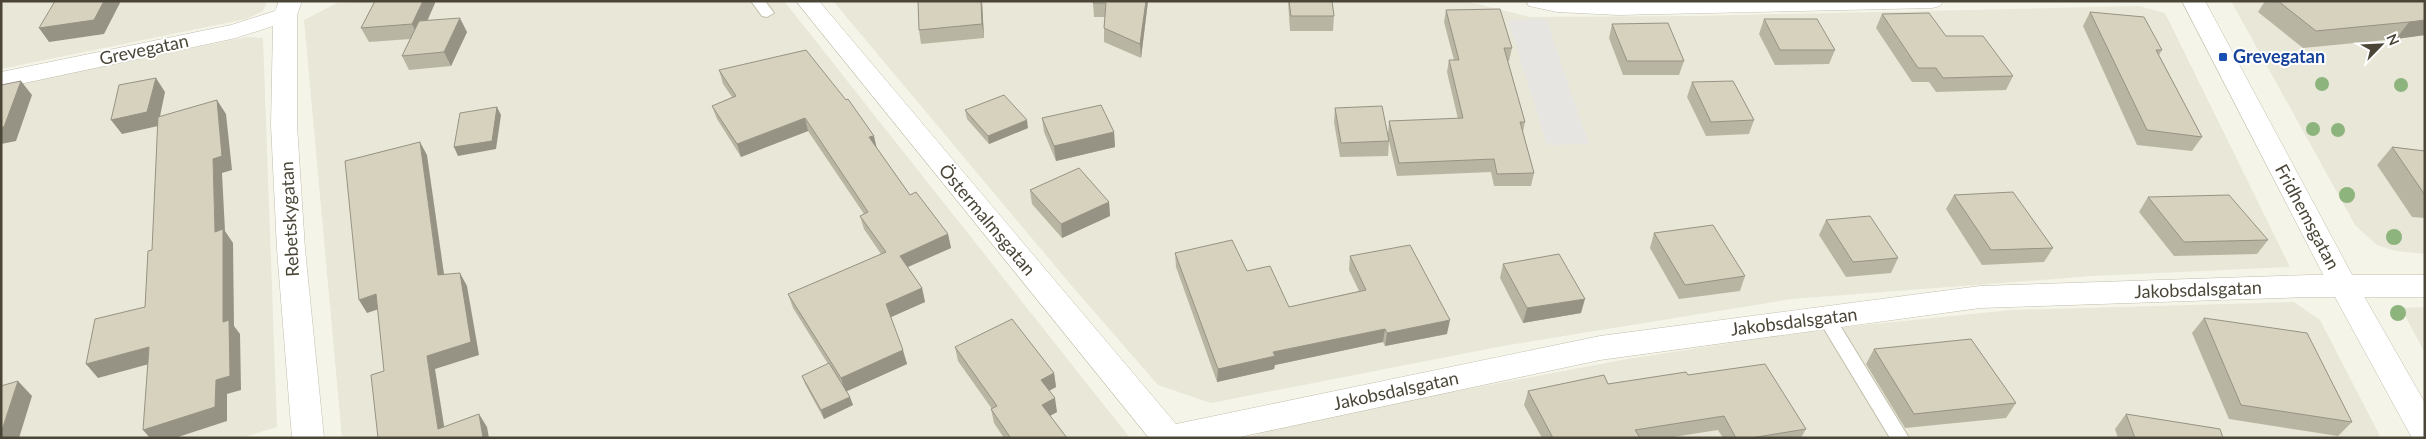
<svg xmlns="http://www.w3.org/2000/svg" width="2426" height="439" font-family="Lato,sans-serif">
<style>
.residential{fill:#e9e7d7}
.parking{fill:#e7e5e1}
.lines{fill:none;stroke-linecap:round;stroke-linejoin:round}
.service-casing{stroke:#c1beab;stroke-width:2}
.minor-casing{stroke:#c1beab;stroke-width:1}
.tertiary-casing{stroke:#c1beab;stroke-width:1}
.service{fill:#fff;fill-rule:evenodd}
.minor{fill:#fff;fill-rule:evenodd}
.tertiary{fill:#fff;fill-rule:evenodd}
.tree{fill:#8eb47e}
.wall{fill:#b9b5a3}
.shaded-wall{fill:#969385}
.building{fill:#d7d2be;stroke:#969385}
.transit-dot{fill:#1a4fb4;stroke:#fff;stroke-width:2}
.labels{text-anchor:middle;stroke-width:4;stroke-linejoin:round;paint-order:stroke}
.street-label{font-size:18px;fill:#4a4537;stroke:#fff}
.transit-label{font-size:18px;font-weight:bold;fill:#164399;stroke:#fff;text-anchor:start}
</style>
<rect width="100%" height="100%" fill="#f5f4e9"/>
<!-- residential -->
<path class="residential" d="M1,1H267L263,11L246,19L1,69Z
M363,1H784L1130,438H342L304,20L337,3Z
M833,1H1466L1530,17L1697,16L2139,6L2165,13L2290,267L2093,276L1792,299L1503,346L1211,403L1158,385L1071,285Z
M2231,1H2425V254L2396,251L2377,245L2355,225Z
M247,37L263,38L277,427L241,438H1V87Z
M2294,302L2320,320L2381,438H1245L1304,420L1627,359L1816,330L2011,310Z
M2425,307V353L2401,308Z"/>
<!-- parking -->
<path class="parking" d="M1546,19L1589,144L1547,145L1508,20Z"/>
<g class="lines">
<defs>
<path id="service" d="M751,1H765L774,13L767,17L762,16Z
M1827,312L1833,314L1909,438H1890L1818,319L1821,314Z"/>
<path id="minor" d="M279,1H302L297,15V125L305,249L324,438H292L277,249L271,125L273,26L236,38L1,88V72L231,25L275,11Z
M796,1H819L1176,424L1600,336L1980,286L2310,275H2425V297H2310L1980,308L1600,360L1235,438H1149Z
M1526,1H1943L1940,6L1932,8L1618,15L1557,12L1529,6Z"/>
<path id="tertiary" d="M2182,1H2205L2357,284L2425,403V438H2412L2329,286Z"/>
</defs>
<!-- service casing -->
<use href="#service" class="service-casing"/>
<!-- minor casing -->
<use href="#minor" class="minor-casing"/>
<!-- tertiary casing -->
<use href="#tertiary" class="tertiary-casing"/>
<!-- service -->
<use href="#service" class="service"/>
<!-- minor -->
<use href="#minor" class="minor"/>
<!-- tertiary -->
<use href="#tertiary" class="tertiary"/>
</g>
<!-- trees -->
<g class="tree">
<circle cx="2322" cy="84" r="7"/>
<circle cx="2401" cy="85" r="7"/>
<circle cx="2313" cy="129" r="7"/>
<circle cx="2338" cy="130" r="7"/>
<circle cx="2347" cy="195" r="8"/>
<circle cx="2394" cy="237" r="8"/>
<circle cx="2398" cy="313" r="8"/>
</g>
<!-- wall -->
<path class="wall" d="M375,1H435V3L428,20L467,32L451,66L409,70L402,56L410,39L369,42L361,28Z
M918,1H982L984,38L921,44L919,30Z
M1148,1L1141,58L1104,42V28L1105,17H1094L1093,3Z
M1288,1H1332L1334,16L1333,31H1290Z
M2265,1H2425V35L2396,39L2303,48L2258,12Z
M1446,10L1512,48L1509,61H1508L1525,122L1523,132L1534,173L1531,186H1494L1491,172L1397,176L1389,141L1388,156L1340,157L1334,122L1335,108L1388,133L1389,121L1458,119L1447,72L1449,60H1454L1444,22Z
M2090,12L2162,50L2159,55L2202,137L2192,151L2137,145L2083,26Z
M1882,14L1946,36L2013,76L2006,90L1936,92L1929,82H1912L1876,28Z
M1764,19L1835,50L1829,64L1775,65L1759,34Z
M1612,24L1684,61L1679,75H1623L1609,38Z
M719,70L877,148L910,195L948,234L951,248L908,267L922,288L925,302L891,317L907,364L847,391L853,405L824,419L805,384L802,376L828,364L793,308L788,294L881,254L864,229L860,216L864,214L808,131L741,157L717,119L712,106L732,97L723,84Z
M1692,82L1754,120L1749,134L1706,136L1687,97Z
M965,110L1028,128L989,144L967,119Z
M1042,118L1114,132L1115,147L1056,161L1044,132Z
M2392,147L2425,151V218L2412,217L2377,165Z
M1030,190L1109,202L1110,216L1062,238L1032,204Z
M1954,195L2053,248L2044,262L1982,265L1946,209Z
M2148,197L2268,240L2257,254L2174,256L2139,212Z
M1826,220L1898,258L1891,273L1846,277L1819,235Z
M1654,233L1745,276L1740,291L1679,299L1650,248Z
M1175,253L1247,271L1289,307L1359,291L1349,270L1350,256L1447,334L1385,346L1383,342L1275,365L1274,369L1217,382L1176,267Z
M1503,264L1581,313L1523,323L1500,278Z
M2204,318L2352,422L2338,436L2229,419L2192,333Z
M955,347L1054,373L1056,387L1049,391L1057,412L1050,416L1067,438H1004L994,423L991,409H992L958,361Z
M1874,349L2016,403L2006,418L1905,428L1866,364Z
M1688,375L1806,429L1801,438H1723L1718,430L1667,438H1542L1524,405L1528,391L1608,384Z
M2126,414L2223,438H2118L2115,429Z"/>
<!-- shaded-wall -->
<path class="shaded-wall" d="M104,1H121L104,34L49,42L39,28Z
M423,1H435V3L419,38L412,24Z
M981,1H982L984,38L982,24Z
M1146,1H1148L1141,58L1140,44Z
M460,18L467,32L451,66L444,52Z
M2425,20V35L2396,39L2409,22Z
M156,78L165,92L158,126L122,134L111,120Z
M21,81L32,95L16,141L1,144V127Z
M217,100L226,114L232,170L222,173L225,231L233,243L234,326L240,334L241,390L227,394V421L175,438H150L143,430L216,380L223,322L215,232L213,159Z
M497,107L501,115L496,149L458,156L454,147Z
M805,118L808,131L741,157L737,144Z
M1027,120L1028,128L989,144L988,136Z
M1114,132L1115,147L1056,161L1054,146Z
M874,136L877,149L869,137Z
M420,142L427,155L446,288L438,275Z
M1109,202L1110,216L1062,238L1061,224Z
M948,234L951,248L903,269L900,256Z
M460,273L467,286L479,355L435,369L446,438L438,429L427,356Z
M922,288L925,302L889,318L886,304Z
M376,294L385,307L367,313L359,300Z
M1585,299L1581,313L1523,323L1527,308Z
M1450,320L1447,334L1385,346L1387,333Z
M1385,329L1383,342L1275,365L1274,369L1217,382L1218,369L1273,352Z
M149,347L160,361L98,378L86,364Z
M903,350L907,364L845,392L841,378Z
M1054,373L1056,387L1043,394L1041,380Z
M18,381L32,396L19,438H1V433Z
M850,397L853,405L824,419L821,410Z
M1055,398L1057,412L1044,419L1042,405Z
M479,414L487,427L489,438H483Z"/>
<!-- building -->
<path class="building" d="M55,1H104L94,20L39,28Z
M375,1H423L412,24L361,28Z
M918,1H981L982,24L919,30Z
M1093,1H1146L1140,44L1104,28L1106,3H1093Z
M1289,1H1332L1334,16H1291Z
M2278,1H2425V20L2409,22L2316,31Z
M1500,9L1512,48H1504L1525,122H1520L1534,173L1497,174L1494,159L1399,163L1389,121L1463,118L1449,60H1459L1446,10Z
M2090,12L2144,17L2162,50H2156L2202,137L2147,130Z
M1929,13L1946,36H1983L2013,76L1943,78L1936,68H1918L1882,14Z
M460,18L444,52L402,56L419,21Z
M1764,19H1817L1835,50H1780Z
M1668,23L1684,61H1627L1612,24Z
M806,50L846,100L848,99L874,136L869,137L910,195L916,192L948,234L900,256L922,288L886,304L903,350L841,378L788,294L886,252L860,216L868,212L805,118L737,144L712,106L736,96L719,70Z
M156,78L147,112L111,120L119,85Z
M21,81L4,127H1V85Z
M1733,81L1754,120L1711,122L1692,82Z
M1004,95L1027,120L988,136L965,110Z
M217,100L222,156L213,159L215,232L223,229V322L229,320L230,376L216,380L215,407L143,430L149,347L86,364L95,319L145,307L148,251L152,250L158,117Z
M1101,105L1114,132L1054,146L1042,118Z
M1382,106L1389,141L1341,143L1335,108Z
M497,107L492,141L454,147L460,113Z
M420,142L438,275L460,273L471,342L427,356L438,429L479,414L483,438H378L371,375L384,371L376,294L359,300L345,161Z
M2392,147L2425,151V195Z
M1079,168L1109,202L1061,224L1030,190Z
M2013,192L2053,248L1991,250L1954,195Z
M2229,195L2268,240L2184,242L2148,197Z
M1870,216L1898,258L1853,262L1826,220Z
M1713,225L1745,276L1685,285L1654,233Z
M1232,240L1247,271L1270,266L1289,307L1366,290L1350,256L1410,245L1450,320L1387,333L1385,329L1273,352L1275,356L1218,369L1175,253Z
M1559,254L1585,299L1527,308L1503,264Z
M2204,318L2307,333L2352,422L2241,405Z
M1012,319L1054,373L1041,380L1055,398L1042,405L1067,438H1009L1010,437L991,409L997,406L955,347Z
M1971,339L2016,403L1914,414L1874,349Z
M829,363L850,397L821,410L802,376Z
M1765,364L1806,429L1751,438H1736L1724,416L1635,430L1640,438H1553L1528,391L1604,375L1608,384L1686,372L1688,375Z
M18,381L1,433V386Z
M2126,414L2220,429L2223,438H2135Z"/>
<!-- markers -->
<rect class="transit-dot" x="2218" y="52" width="10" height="10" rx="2.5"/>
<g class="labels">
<!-- street labels -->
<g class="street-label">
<text transform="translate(144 50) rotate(-12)" y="6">Grevegatan</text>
<text transform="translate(2307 217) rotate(62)" y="6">Fridhemsgatan</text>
<text transform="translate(290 219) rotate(-93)" y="6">Rebetskygatan</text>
<text transform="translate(987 220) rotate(50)" y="6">Östermalmsgatan</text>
<text transform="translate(2198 290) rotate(-2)" y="6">Jakobsdalsgatan</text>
<text transform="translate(1794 322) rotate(-7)" y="6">Jakobsdalsgatan</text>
<text transform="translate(1396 391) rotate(-12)" y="6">Jakobsdalsgatan</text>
</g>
<!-- transit labels -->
<g class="transit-label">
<text x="2233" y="63">Grevegatan</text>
</g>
</g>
<!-- border -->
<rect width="2426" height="439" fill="none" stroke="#4a4537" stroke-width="5"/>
<!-- north arrow -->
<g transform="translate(2381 45) rotate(66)" stroke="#ffffff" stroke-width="4" paint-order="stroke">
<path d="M0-4L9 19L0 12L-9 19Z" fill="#4a4537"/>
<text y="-8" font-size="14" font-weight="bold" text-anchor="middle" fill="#4a4537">N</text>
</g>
</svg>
